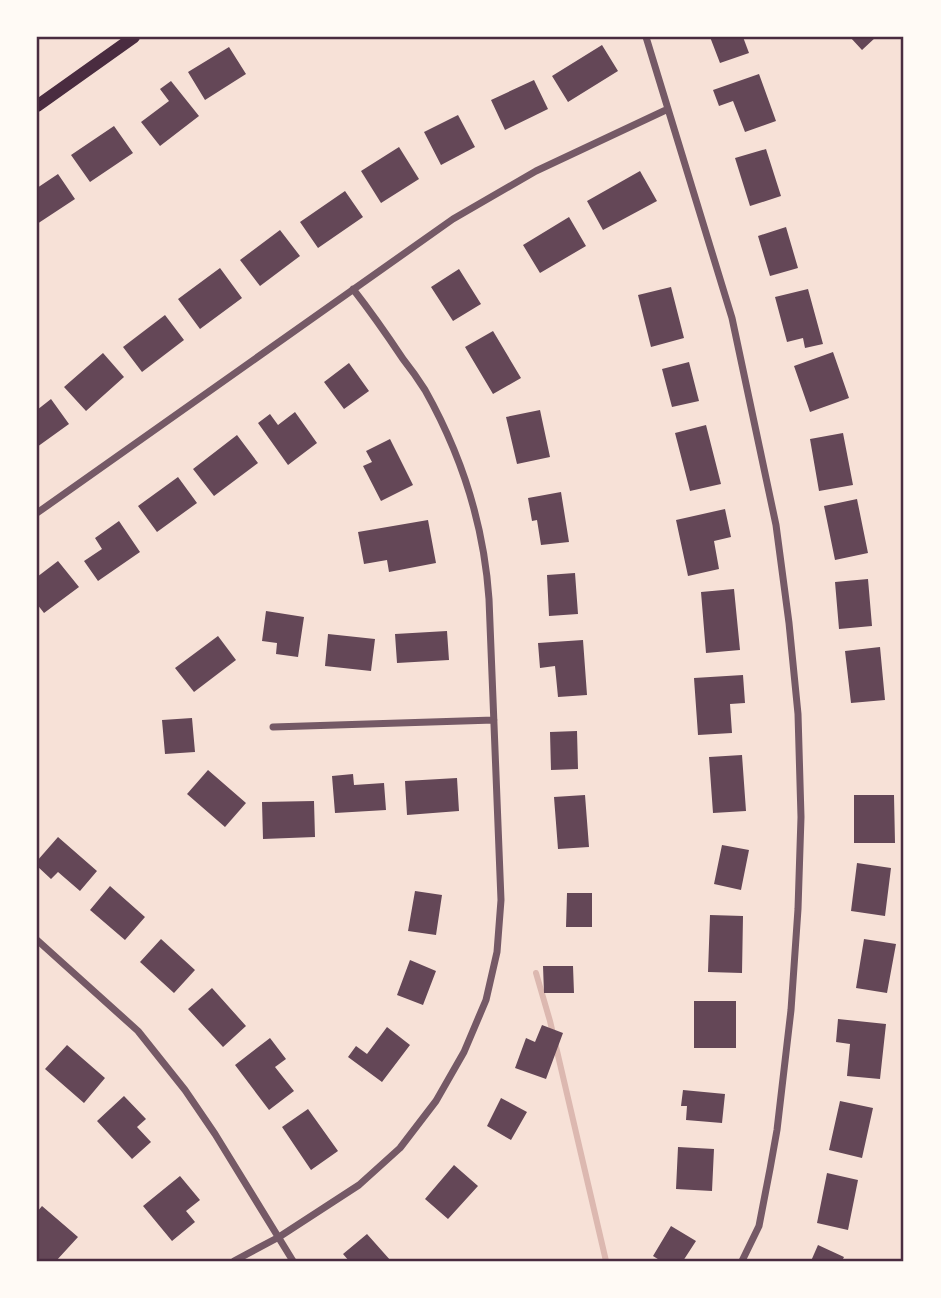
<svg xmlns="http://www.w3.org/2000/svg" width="941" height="1298" font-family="Commissioner,sans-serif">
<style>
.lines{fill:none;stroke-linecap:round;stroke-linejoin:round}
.stream{stroke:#dcb8b0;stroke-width:6}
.building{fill:#644757}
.minor{stroke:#755966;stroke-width:7}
.secondary{stroke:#4a2c40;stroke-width:12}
.neatline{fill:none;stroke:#4a2c40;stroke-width:2.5}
</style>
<rect width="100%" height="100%" fill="#f7e1d7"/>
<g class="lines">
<!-- stream -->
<path class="stream" d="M536,973L550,1021L606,1261"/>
</g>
<!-- building -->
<path class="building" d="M710,37H743L749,53L720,63Z
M850,37H876L862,50Z
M602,45L618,71L568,102L552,76Z
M229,47L246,74L205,100L188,72Z
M759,74L776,121L745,132L733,101L719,106L713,90Z
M534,80L548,109L505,130L491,100Z
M171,81L199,116L160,146L141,122L169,101L160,89Z
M458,115L475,147L441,165L424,132Z
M114,126L133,153L90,182L71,155Z
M399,147L419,179L381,203L361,171Z
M766,149L781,196L750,206L735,158Z
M640,171L657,201L603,230L587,201Z
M58,174L75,199L37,224V188Z
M345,191L363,217L318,248L300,222Z
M569,217L586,246L540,273L523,245Z
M786,227L798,268L770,276L758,236Z
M280,230L300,256L260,286L240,260Z
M220,268L242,298L200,329L178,299Z
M459,269L481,304L453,321L431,287Z
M671,287L684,338L651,347L638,295Z
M808,289L823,344L805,348L803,338L787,342L775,297Z
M165,315L184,340L142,372L123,347Z
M493,331L521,378L493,394L465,347Z
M833,352L849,398L810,412L794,366Z
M103,353L124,377L86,411L64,387Z
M689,362L699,401L672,407L662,369Z
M349,363L369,391L344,409L324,382Z
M51,399L69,424L37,447V410Z
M540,410L550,457L517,464L506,417Z
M295,412L317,443L288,465L258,423L270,414L278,425Z
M706,425L721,484L690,491L675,433Z
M843,433L853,485L819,491L810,439Z
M237,435L258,463L214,496L193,469Z
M390,439L413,485L381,501L363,466L372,462L366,451Z
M178,477L197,503L157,532L138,506Z
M561,492L569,542L541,545L537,520L532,521L528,498Z
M857,499L868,553L835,560L824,506Z
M725,509L731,537L714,541L719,569L688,576L676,520Z
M428,520L436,563L389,572L387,560L364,564L358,532Z
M119,521L140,552L98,581L84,561L102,549L95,538Z
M58,561L79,587L44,613L37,604V577Z
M575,573L578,614L549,616L547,575Z
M868,579L872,626L839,629L835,582Z
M734,589L740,650L706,653L701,592Z
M266,611L304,617L298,657L276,654L277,643L262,641Z
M447,631L449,660L397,663L395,634Z
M328,634L375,639L371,671L325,666Z
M218,636L236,660L194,692L175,668Z
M583,640L587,695L558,697L555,666L540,668L538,643Z
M880,647L885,700L851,703L845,651Z
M743,675L745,703L730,704L732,733L698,735L694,678Z
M192,718L195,752L165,754L162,720Z
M577,731L578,769L551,770L550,732Z
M742,755L746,811L713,813L709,757Z
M208,770L246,803L225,827L187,794Z
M353,774L354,785L384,783L386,810L335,813L332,776Z
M457,778L459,811L407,815L405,781Z
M585,795L589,847L558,849L554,797Z
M854,795H894L895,843H854Z
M314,801L315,837L263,839L262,802Z
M58,837L97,871L80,891L58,872L51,879L37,866V861Z
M722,845L749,850L741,890L714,884Z
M857,863L891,868L885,916L851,911Z
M110,886L145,917L125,940L90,910Z
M415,891L442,895L436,935L408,931Z
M567,893H592V927H566Z
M710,915L743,916L742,973L708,972Z
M161,939L195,970L174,993L140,962Z
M864,939L896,944L887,993L856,988Z
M410,960L436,971L423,1005L397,995Z
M543,966H573L574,993H544Z
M212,988L246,1026L223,1047L188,1009Z
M694,1001H736V1048H694Z
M838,1019L886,1024L880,1079L847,1076L850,1044L836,1042Z
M542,1025L563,1033L546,1079L515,1068L526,1038L535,1042Z
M387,1027L410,1045L382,1082L348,1057L356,1046L367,1054Z
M270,1038L286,1059L275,1067L294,1091L269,1110L235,1065Z
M67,1045L105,1078L84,1103L45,1069Z
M683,1090L725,1094L722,1123L686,1120L687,1106H681Z
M124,1096L146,1119L137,1127L151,1142L132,1159L97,1121Z
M501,1098L527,1112L511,1140L487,1126Z
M840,1101L873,1108L862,1158L829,1150Z
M308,1109L338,1151L311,1170L282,1127Z
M678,1147L714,1149L712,1191L676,1189Z
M454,1165L478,1186L448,1219L425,1199Z
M827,1173L858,1180L848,1230L817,1223Z
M180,1176L200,1200L186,1211L195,1222L172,1241L143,1206Z
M42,1206L78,1237L56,1261H37V1212Z
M671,1226L696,1241L683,1261H661L653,1256Z
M367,1234L391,1261H349L343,1254Z
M818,1245L844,1257L842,1261H811Z"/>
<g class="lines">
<!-- minor -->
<path class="minor" d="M646,37L732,318L776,525L789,623L798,714L801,817L798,909L791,1010L777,1130L770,1169L759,1226L742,1261
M37,513L453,219L536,171L668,109
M273,727L494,720
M37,940L138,1031L185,1090L215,1134L293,1261
M234,1261L279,1237L359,1185L400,1148L436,1101L464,1052L486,1000L497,952L501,900L489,599C484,526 461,454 425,390C418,379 411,369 403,359C387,335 371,312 353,289"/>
<!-- secondary -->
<path class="secondary" d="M37,106L134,37"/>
</g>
<!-- border -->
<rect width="941" height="1298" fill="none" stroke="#fffaf5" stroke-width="77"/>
<rect x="38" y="38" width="864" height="1222" class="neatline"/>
</svg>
